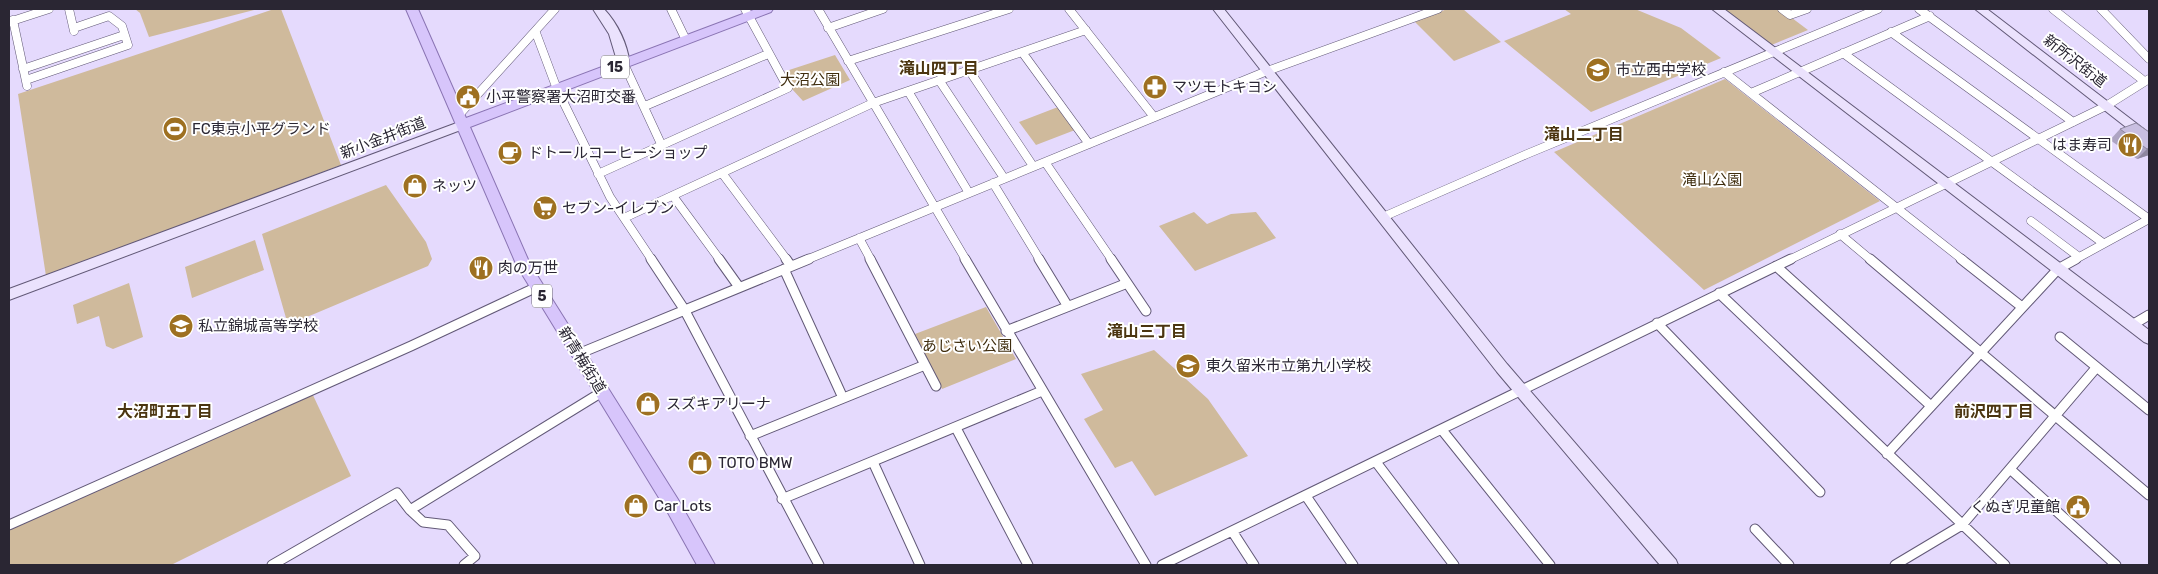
<svg xmlns="http://www.w3.org/2000/svg" width="2158" height="574" font-family="Rubik,'Noto Sans JP',sans-serif">
<style>
.green{fill:#cfba9c}
.lines{fill:none;stroke-linecap:round;stroke-linejoin:round}
.street-far1-casing{stroke:#625977;stroke-width:9}
.street-casing{stroke:#625977;stroke-width:11}
.secondary-casing{stroke:#625977;stroke-width:2}
.primary-casing{stroke:#8a74b3;stroke-width:2}
.street-far1{stroke:#fff;stroke-width:8}
.street{stroke:#fff;stroke-width:9}
.secondary{fill:#ebe2fd;fill-rule:evenodd}
.primary{fill:#d7c5fb;fill-rule:evenodd}
.wall{fill:#ada4c2}
.shaded-wall{fill:#8d869e}
.building{fill:#c9bfe1;stroke:#8d869e}
.labels{text-anchor:middle;stroke-width:4;stroke-linejoin:round;paint-order:stroke}
.shield{fill:#fff;stroke:#6a6770;stroke-width:1}
.shield-label{font-size:14px;font-weight:bold;fill:#2a2633}
.street-label{font-size:15px;fill:#2a2633;stroke:#fff}
.poi-label{font-size:15px;fill:#2a2633;stroke:#fff;text-anchor:start}
.park-label{font-size:15px;fill:#3f2d0e;stroke:#fff}
.neighbourhood-label{font-size:16px;font-weight:bold;fill:#4b3510;stroke:#fff}
</style>
<rect width="100%" height="100%" fill="#e5dafd"/>
<!-- green -->
<path class="green" d="M135,9H258L149,37L140,13Z
M274,9H281L341,165L46,276L18,94Z
M1447,9H1463L1501,42L1454,61L1415,22Z
M1564,9H1635L1681,28L1721,58L1591,112L1504,41L1571,14Z
M1726,9H1780L1808,30L1769,46L1728,15Z
M835,55L850,80L803,101L792,89L783,72Z
M1725,79L1880,201L1704,290L1554,152Z
M1058,107L1075,130L1036,145L1019,122Z
M386,185L426,242L432,259L428,266L288,325L262,234Z
M1194,212L1207,224L1231,214L1256,212L1276,238L1195,271L1159,226Z
M255,240L264,270L192,298L185,267Z
M129,283L143,337L113,349L106,346L99,316L77,324L73,305Z
M986,307L1016,359L942,389L915,334Z
M1154,350L1208,399L1248,456L1155,496L1132,461L1115,468L1084,419L1103,410L1081,374Z
M311,391L351,476L171,565H9V527Z"/>
<g class="lines">
<defs>
<path id="street-far1" d="M69,9L74,31
M671,9L686,40
M818,9L966,260
M1069,9L1154,117
M1782,9L1790,15L1807,9
M1919,9L2073,122
M2053,9L2144,81
M2101,9L2149,59
M13,20L27,86
M9,22L49,9
M828,28L883,9
M1891,32L2149,219
M536,33L557,89L610,197L652,260
M1022,52L1089,144
M1843,53L2103,243
M848,61L1009,9
M624,64L662,146
M23,69L124,35
M969,70L1033,166
M1724,72L1963,260
M26,80L128,45L122,26L109,16L74,28
M939,80L1004,178
M908,91L969,193
M1751,93L1930,16
M645,106L768,54
M458,116L555,9
M1045,162L1112,260
M722,173L787,260
M598,174L788,88L745,9
M993,183L1040,260
M673,196L720,260
M1383,217L1527,154L1878,9
M624,218L873,103L1086,30
M2031,221L2079,257
M1840,234L1871,260
M859,238L871,260
M806,260L1267,71L1438,9
M1789,260L2106,106L2149,79
M2074,260L2149,219"/>
<path id="street" d="M651,259L684,309L819,565
M719,259L739,287
M786,259L791,266
M870,259L936,386
M965,259L1146,565
M1039,259L1067,305
M1111,259L1146,311
M1870,259L2149,495
M1961,259L2022,307
M1776,266L1931,406
M784,269L843,398
M1719,293L2005,565
M1657,323L1820,492
M2132,325L2149,315
M1006,331L1125,284
M2060,337L2149,410
M578,354L809,259
M956,428L1028,565
M1442,430L1550,565
M750,436L925,365
M1887,454L2058,269L2076,259
M873,462L920,565
M1376,462L1454,565
M2010,469L2116,565
M1306,496L1353,565
M782,499L1042,391
M410,510L423,522L448,525L475,556L464,565
M9,525L411,346L537,287
M1755,529L1789,565
M1232,531L1254,565
M272,565L397,493L410,510L602,392
M1162,565L1791,259
M1895,565L1962,525L2096,368"/>
<path id="secondary" d="M593,9H604C618,24 627,44 630,64L628,67L624,68L618,64L609,34Z
M1213,9H1224L1507,364L1676,560L1678,565H1660L1497,372Z
M1712,9H1724L2149,330V344L2144,342Z
M1975,9H1987L2149,133V143L2145,142Z
M462,121L466,122L468,125L466,128L9,300V289Z"/>
<path id="primary" d="M406,9H418L466,118L756,9H773L771,12L470,127L530,264L679,501L715,565H697L667,511L517,266Z"/>
</defs>
<!-- street-far1 casing -->
<use href="#street-far1" class="street-far1-casing"/>
<!-- street casing -->
<use href="#street" class="street-casing"/>
<!-- secondary casing -->
<use href="#secondary" class="secondary-casing"/>
<!-- primary casing -->
<use href="#primary" class="primary-casing"/>
<!-- street-far1 -->
<use href="#street-far1" class="street-far1"/>
<!-- street -->
<use href="#street" class="street"/>
<!-- secondary -->
<use href="#secondary" class="secondary"/>
<!-- primary -->
<use href="#primary" class="primary"/>
</g>
<!-- wall -->
<path class="wall" d="M2120,129L2149,132V155L2137,159L2110,140Z"/>
<!-- shaded-wall -->
<path class="shaded-wall" d="M2149,148V155L2137,159L2147,149Z"/>
<!-- building -->
<path class="building" d="M2136,123L2149,132V148L2147,149L2120,129Z"/>
<!-- icons -->
<defs>
<symbol id="school-disc" viewBox="-11 -11 22 22"><circle r="9.5" fill="#9e7021" stroke="#fff"/><path d="M0-5L7-2L0 1L-7-2ZM-4 1L0 2.5L4 1V4Q0 6-4 4Z" fill="#fff"/></symbol>
<symbol id="pharmacy-disc" viewBox="-11 -11 22 22"><circle r="9.5" fill="#9e7021" stroke="#fff"/><path d="M-2-6h4v4h4v4h-4v4h-4v-4h-4v-4h4Z" fill="#fff"/></symbol>
<symbol id="civic-disc" viewBox="-11 -11 22 22"><circle r="9.5" fill="#9e7021" stroke="#fff"/><path d="M-.6-6.5H3V-4.5H.6V-3L4-1V1h2V6H-6V1h2V-1L-.6-3ZM-1.2 2.5V6h2.4V2.5Z" fill="#fff"/></symbol>
<symbol id="stadium-disc" viewBox="-11 -11 22 22"><circle r="9.5" fill="#9e7021" stroke="#fff"/><path d="M0-5a6.5 5 0 1 0 0 10a6.5 5 0 1 0 0-10ZM-3.5-1.8h7v3.6h-7Z" fill="#fff"/></symbol>
<symbol id="restaurant-disc" viewBox="-11 -11 22 22"><circle r="9.5" fill="#9e7021" stroke="#fff"/><path d="M-5-6h1v4h1v-4h1v4h1v-4h1v5L-1.5 .5V6h-2V.5L-5-1ZM5-6V6H3V1.5H1.5Q1.5-4 5-6Z" fill="#fff"/></symbol>
<symbol id="cafe-disc" viewBox="-11 -11 22 22"><circle r="9.5" fill="#9e7021" stroke="#fff"/><path d="M-5.5-4.5H6V0H3Q3 3.5 0 3.5H-2.5Q-5.5 3.5-5.5 0ZM3-3.2v2h1.7v-2ZM-6 4.5H4V6H-6Z" fill="#fff"/></symbol>
<symbol id="shop-disc" viewBox="-11 -11 22 22"><circle r="9.5" fill="#9e7021" stroke="#fff"/><path d="M-5-2.5h2.3a2.7 3.5 0 0 1 5.4 0H5L5.5 6h-11ZM-1.5-2.5h3a1.5 2.3 0 0 0-3 0Z" fill="#fff"/></symbol>
<symbol id="supermarket-disc" viewBox="-11 -11 22 22"><circle r="9.5" fill="#9e7021" stroke="#fff"/><path d="M-6-5.5h2.5l.6 2H6L4.5 2H-2.5L-4.4-4H-6ZM-1.5 3.2a1.3 1.3 0 1 0 .1 0ZM3 3.2a1.3 1.3 0 1 0 .1 0Z" fill="#fff"/></symbol>
</defs>
<g fill-rule="evenodd">
<use href="#school-disc" x="1584" y="56" width="28" height="28"/>
<use href="#pharmacy-disc" x="1141" y="73" width="28" height="28"/>
<use href="#civic-disc" x="454" y="83" width="28" height="28"/>
<use href="#stadium-disc" x="161" y="115" width="28" height="28"/>
<use href="#restaurant-disc" x="2116" y="131" width="28" height="28"/>
<use href="#cafe-disc" x="496" y="139" width="28" height="28"/>
<use href="#shop-disc" x="401" y="172" width="28" height="28"/>
<use href="#supermarket-disc" x="531" y="194" width="28" height="28"/>
<use href="#restaurant-disc" x="467" y="254" width="28" height="28"/>
<use href="#school-disc" x="167" y="312" width="28" height="28"/>
<use href="#school-disc" x="1174" y="352" width="28" height="28"/>
<use href="#shop-disc" x="634" y="390" width="28" height="28"/>
<use href="#shop-disc" x="686" y="449" width="28" height="28"/>
<use href="#shop-disc" x="622" y="492" width="28" height="28"/>
<use href="#civic-disc" x="2064" y="493" width="28" height="28"/>
</g>
<g class="labels">
<!-- shield labels -->
<g class="shield">
<rect x="601" y="55.5" width="28" height="23" rx="4"/>
<rect x="532" y="284.5" width="20" height="23" rx="4"/>
</g>
<g class="shield-label">
<text x="615" y="72">15</text>
<text x="542" y="301">5</text>
</g>
<!-- street labels -->
<g class="street-label">
<text transform="translate(2075 61) rotate(38)" y="5">新所沢街道</text>
<text transform="translate(383 138) rotate(-21)" y="5">新小金井街道</text>
<text transform="translate(582 360) rotate(58)" y="5">新青梅街道</text>
</g>
<!-- poi labels -->
<g class="poi-label">
<text x="1616" y="75">市立西中学校</text>
<text x="1172" y="92">マツモトキヨシ</text>
<text x="486" y="102">小平警察署大沼町交番</text>
<text x="192" y="134">FC東京小平グランド</text>
<text x="2112" y="150" text-anchor="end">はま寿司</text>
<text x="528" y="158">ドトールコーヒーショップ</text>
<text x="432" y="191">ネッツ</text>
<text x="562" y="213">セブン-イレブン</text>
<text x="498" y="273">肉の万世</text>
<text x="198" y="331">私立錦城高等学校</text>
<text x="1206" y="371">東久留米市立第九小学校</text>
<text x="666" y="409">スズキアリーナ</text>
<text x="718" y="468">TOTO BMW</text>
<text x="654" y="511">Car Lots</text>
<text x="2060" y="512" text-anchor="end">くぬぎ児童館</text>
</g>
<!-- park labels -->
<g class="park-label">
<text x="810" y="85">大沼公園</text>
<text x="1712" y="185">滝山公園</text>
<text x="967" y="351">あじさい公園</text>
</g>
<!-- neighbourhood labels -->
<g class="neighbourhood-label">
<text x="939" y="74">滝山四丁目</text>
<text x="1584" y="140">滝山二丁目</text>
<text x="1147" y="337">滝山三丁目</text>
<text x="165" y="417">大沼町五丁目</text>
<text x="1994" y="417">前沢四丁目</text>
</g>
</g>
<!-- border -->
<rect width="2158" height="574" fill="none" stroke="#2a2633" stroke-width="20"/>
</svg>
